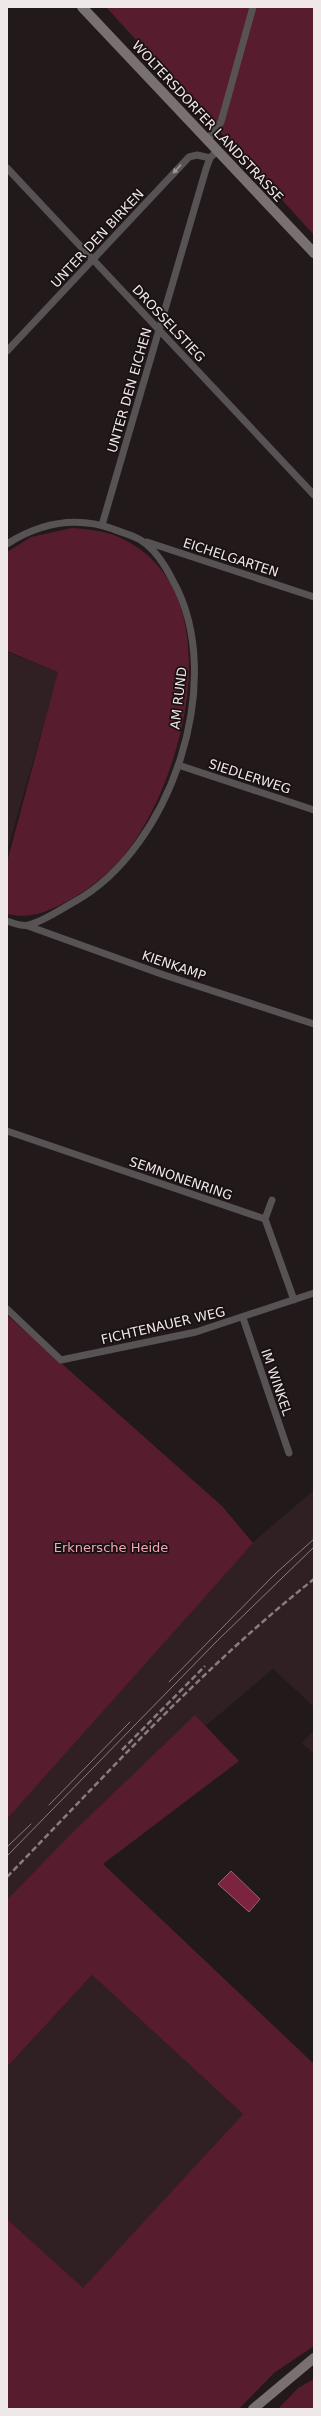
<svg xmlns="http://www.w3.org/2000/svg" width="321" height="2416" font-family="'DejaVu Sans',sans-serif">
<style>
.built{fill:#302023}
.green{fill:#571c2d}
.water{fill:#7c243f;stroke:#9e5f72}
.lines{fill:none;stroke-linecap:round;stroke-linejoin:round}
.street{stroke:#575253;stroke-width:7}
.secondary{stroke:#787071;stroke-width:10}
.tram{stroke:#867d7f;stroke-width:1}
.rail{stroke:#867d7f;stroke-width:2.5;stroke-dasharray:6 3;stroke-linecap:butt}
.oneway{fill:#9b9696}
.labels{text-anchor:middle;stroke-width:3.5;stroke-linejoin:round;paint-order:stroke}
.street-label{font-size:13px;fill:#efe8e9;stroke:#191012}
.park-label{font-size:13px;fill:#f3a7b6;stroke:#191012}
</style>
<rect width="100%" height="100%" fill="#22191b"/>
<!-- built -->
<path class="built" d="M7,652L59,672L7,851Z
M314,1490V1707L273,1669L215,1718L152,1765L7,1911V1819L252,1543Z
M314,1730V1754L302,1743Z
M92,1975L243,2114L83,2289L7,2219V2067Z"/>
<!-- green -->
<path class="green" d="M106,7H314V235Z
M72,528C85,529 98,530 111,534C235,579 188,770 129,849C112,872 89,890 64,903C44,913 30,919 7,914V862L58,672L7,651V552L31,537Z
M7,1315L222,1506L253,1543L7,1819Z
M195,1715L239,1761L103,1864L314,2064V2346L274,2373L239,2409H7V2219L83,2288L243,2114L92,1975L7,2067V1900L72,1833Z
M314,2379V2409H278L298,2388Z"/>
<!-- water -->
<path class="water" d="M231,1871L260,1899L249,1912L218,1884Z"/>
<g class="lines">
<!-- street -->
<path class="street" d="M208,139L221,122L253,7
M7,168L314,495
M7,351L189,157L197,155L210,158
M102,525L206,169L210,158L218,150
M147,542L314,597
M7,544C40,523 76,516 113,529C122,533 134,535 142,541C156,550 166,567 173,581C228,679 171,849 74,902C60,910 44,921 29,925C22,927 13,923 7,921
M178,765L314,810
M28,926L164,975L314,1024
M7,1131L265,1219L294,1300
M265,1219L272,1200
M7,1309L61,1360L196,1332L314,1293
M243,1318L289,1453"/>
<!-- secondary -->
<path class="secondary" d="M82,7L314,253
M253,2409L314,2358"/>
<!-- tram -->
<path class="tram" d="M169,1682L275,1574L314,1539
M49,1805L130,1722
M7,1847L31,1824
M7,1856L217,1641L314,1547"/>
<!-- rail -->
<path class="rail" d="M122,1750L205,1666
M7,1877C106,1775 202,1668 314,1579"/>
</g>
<!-- one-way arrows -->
<defs><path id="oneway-solid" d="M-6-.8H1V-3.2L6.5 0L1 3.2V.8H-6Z"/></defs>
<use class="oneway" href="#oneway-solid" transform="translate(177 169) rotate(133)"/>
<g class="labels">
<!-- street labels -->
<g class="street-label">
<text transform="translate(208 121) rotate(47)" y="5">WOLTERSDORFER LANDSTRASSE</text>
<text transform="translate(97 238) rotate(-47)" y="5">UNTER DEN BIRKEN</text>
<text transform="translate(169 323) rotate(47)" y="5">DROSSELSTIEG</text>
<text transform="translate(129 390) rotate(-74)" y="5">UNTER DEN EICHEN</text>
<text transform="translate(231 557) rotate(18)" y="5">EICHELGARTEN</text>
<text transform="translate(178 698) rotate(-83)" y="5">AM RUND</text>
<text transform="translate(250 776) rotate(18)" y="5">SIEDLERWEG</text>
<text transform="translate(174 965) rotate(19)" y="5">KIENKAMP</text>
<text transform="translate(181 1178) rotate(19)" y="5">SEMNONENRING</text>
<text transform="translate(163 1325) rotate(-13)" y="5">FICHTENAUER WEG</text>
<text transform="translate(277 1382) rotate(71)" y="5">IM WINKEL</text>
</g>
<!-- park labels -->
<g class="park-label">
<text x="111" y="1552">Erknersche Heide</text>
</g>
</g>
<!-- border -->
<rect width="321" height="2416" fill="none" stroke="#efe8e9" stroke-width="16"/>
</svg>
